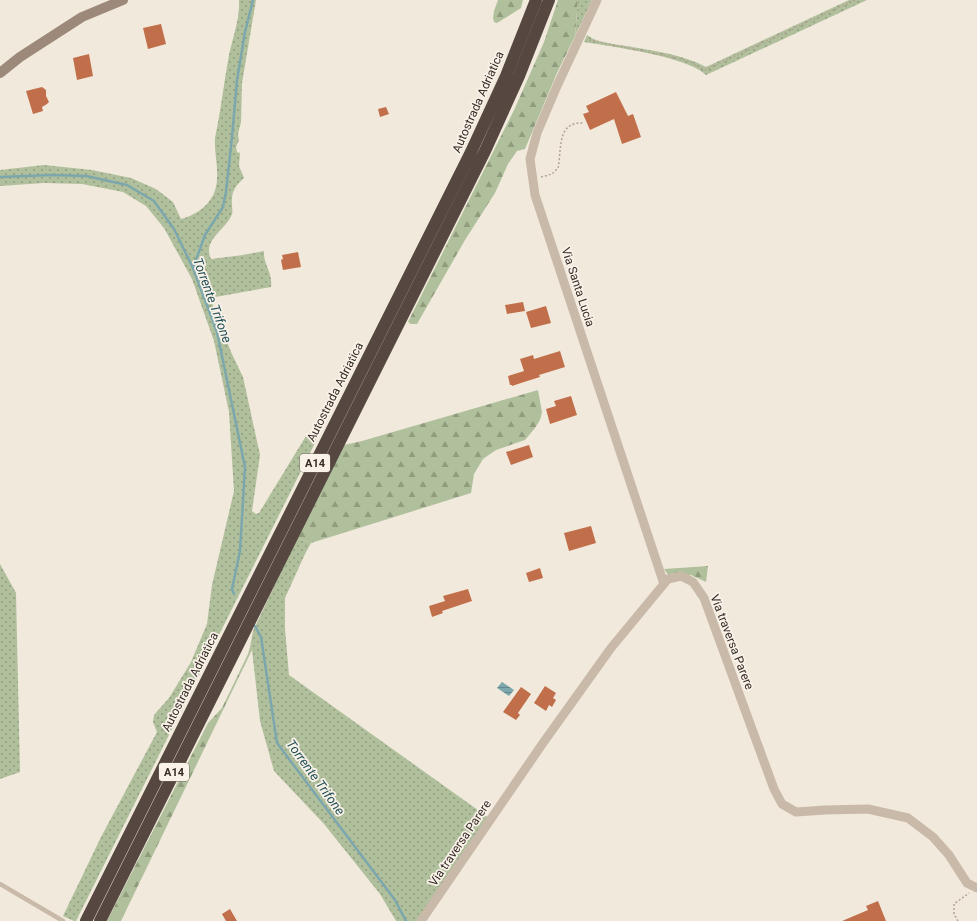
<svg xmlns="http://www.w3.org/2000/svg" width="977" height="921" font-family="Roboto,sans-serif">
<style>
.grass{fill:url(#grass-dots)}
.forest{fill:url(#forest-firs)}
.water{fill:url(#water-rules)}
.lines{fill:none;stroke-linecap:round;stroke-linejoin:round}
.stream{stroke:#7ca7ad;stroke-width:2.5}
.building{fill:#c16f4a}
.path{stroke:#b4a493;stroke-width:1.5;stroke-dasharray:2 2;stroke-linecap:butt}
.lane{stroke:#c9b9a8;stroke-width:4.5}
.street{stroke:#c9b9a8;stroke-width:9}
.secondary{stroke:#9c897a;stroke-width:10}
.highway{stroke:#564840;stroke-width:12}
.labels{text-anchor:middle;stroke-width:3.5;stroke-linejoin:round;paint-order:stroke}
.shield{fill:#f9f2e8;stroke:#706862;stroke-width:1}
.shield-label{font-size:11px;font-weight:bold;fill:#362d28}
.street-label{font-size:12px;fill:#362d28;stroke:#f9f2e8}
.water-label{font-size:13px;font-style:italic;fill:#1f4e56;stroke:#f9f2e8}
</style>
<defs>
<pattern id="grass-dots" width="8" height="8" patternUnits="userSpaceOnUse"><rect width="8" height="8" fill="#b1c09c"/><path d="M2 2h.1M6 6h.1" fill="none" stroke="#919c7f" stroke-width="1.8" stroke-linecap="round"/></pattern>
<pattern id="forest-firs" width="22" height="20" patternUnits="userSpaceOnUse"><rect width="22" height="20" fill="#b1c09c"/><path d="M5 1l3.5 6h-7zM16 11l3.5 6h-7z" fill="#919c7f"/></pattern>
<pattern id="water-rules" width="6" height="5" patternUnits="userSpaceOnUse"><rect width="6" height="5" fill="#7ca7ad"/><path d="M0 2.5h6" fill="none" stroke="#66888d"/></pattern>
</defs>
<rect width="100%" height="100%" fill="#f1e9dc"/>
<!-- grass -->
<path class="grass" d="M239,0H256L242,83L241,122L238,134L239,140L236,147L237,152L240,153L239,166L244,178C235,186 231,192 232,205C232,208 233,211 232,214C226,230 202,240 211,259L243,255L264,251C263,265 273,272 271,287L210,298L231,352L243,377L260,455L252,511L256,514L259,513L306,436L318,427L315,443L76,921H74L63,916L101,837L157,732L153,722L154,715L169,698L191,662L207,624L212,585L234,491L229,412L214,341L192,279L164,228L146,206L123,192L82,184L44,183L0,186V170L44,165L92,170L131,178L156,189L173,202L181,219C200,214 217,200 217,178C218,164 214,151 215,138C221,110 224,82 229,55C233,36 240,19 239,0Z
M578,0H592L575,36Z
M849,0H867L706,75C686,56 613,47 584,42L587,35C598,44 618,44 632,47C656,51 684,55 706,67Z
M297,538L311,543L305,554L285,598V629L289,675L489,818L419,921H396L380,894L324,824L274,771L260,721L252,650L250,647L253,631Z
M0,564L16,593L20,772L0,779Z"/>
<!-- forest -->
<path class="forest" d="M498,0H523L521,8L497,23L494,22L493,18L494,11Z
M558,0H578L575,36L557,73L525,149L517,151L508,164L495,193L465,240L417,324H411L408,322L515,108L544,42Z
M538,390L542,412L540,420L535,428L525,440L496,450L483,459L474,474L471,493L311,543L297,538L344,445L362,441Z
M708,566L706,582L691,575L669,576L664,569Z
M250,647L252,650L121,921H107L208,723L222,708L248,654Z"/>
<!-- water -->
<path class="water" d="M502,682L514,690L509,696L497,688Z"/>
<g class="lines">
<!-- stream -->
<path class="stream" d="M0,177L52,175L86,176L127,185L154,201L174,229L193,268L217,332L245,467L240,551L232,589L234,594
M193,268L205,235L223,207L226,192L232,137L237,80L245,32L253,0
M255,626L261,637L277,743L395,900L406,921"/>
</g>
<!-- building -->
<path class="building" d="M161,24L166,44L148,49L143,28Z
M89,54L93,76L77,80L73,58Z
M42,87L46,90V96L49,102L47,104L42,107L43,111L33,114L26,91Z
M616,92L628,116L633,114L641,137L622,144L614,119L590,130L583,114L589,112L586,106Z
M386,107L389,114L380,117L378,109Z
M298,252L301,267L283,270L281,260L283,259L282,255Z
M523,302L525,311L507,314L505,305Z
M546,306L551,323L531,328L526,312Z
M560,351L565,367L539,375L540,377L524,382L512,386V385H510L508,376L524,371L520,359L533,355L534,359Z
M571,396L577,415L550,424L546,409L556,406L554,401Z
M529,445L533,457L511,465L506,452Z
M591,526L596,543L569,551L564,533Z
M540,568L543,578L529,582L526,573Z
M468,589L472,601L442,611L443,613L432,617L429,606L445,601L443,596Z
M545,686L556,693L553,698L556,700L552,707L549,705L546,711L534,703Z
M521,687L531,694L518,713L520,715L516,720L503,712Z
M878,901L886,921H842L868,910L866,906Z
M230,909L237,921H226L222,914Z"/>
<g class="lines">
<!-- path -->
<path class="path" d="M589,40L677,58L690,62L705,70L855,0
M541,177L552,174L558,168C562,150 556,121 584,123
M958,921L954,914V904L969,893"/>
<!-- lane -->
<path class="lane" d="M0,884L63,921"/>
<!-- street -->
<path class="street" d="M597,0L557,86L537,133L530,159L535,195L664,584
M421,921L543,743L611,648L668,579L681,576L693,582L704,598L774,789L782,804L796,812L825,810L868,809L908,818L933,837L949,855L967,883L977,888"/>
<!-- secondary -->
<path class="secondary" d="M0,73L20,57L82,17L123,0"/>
<!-- highway -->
<path class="highway" d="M86,921L471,152L506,76L536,0
M100,921L485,151L519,76L549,0"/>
</g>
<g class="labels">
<!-- shield labels -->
<g class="shield">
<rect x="300" y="454" width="30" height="18" rx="3"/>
<rect x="159" y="763" width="30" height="18" rx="3"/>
</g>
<g class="shield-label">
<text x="315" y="467">A14</text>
<text x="174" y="776">A14</text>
</g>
<!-- street labels -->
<g class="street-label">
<text transform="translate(478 102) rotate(-66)" y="4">Autostrada Adriatica</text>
<text transform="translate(578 287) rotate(72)" y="4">Via Santa Lucia</text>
<text transform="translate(335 392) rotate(-63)" y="4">Autostrada Adriatica</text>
<text transform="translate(732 642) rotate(69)" y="4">Via traversa Parere</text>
<text transform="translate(190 682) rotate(-63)" y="4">Autostrada Adriatica</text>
<text transform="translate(460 843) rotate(-56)" y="4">Via traversa Parere</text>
</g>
<!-- water labels -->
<g class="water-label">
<text transform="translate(213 300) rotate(70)" y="5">Torrente Trifone</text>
<text transform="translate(316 777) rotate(54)" y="5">Torrente Trifone</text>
</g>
</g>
</svg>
